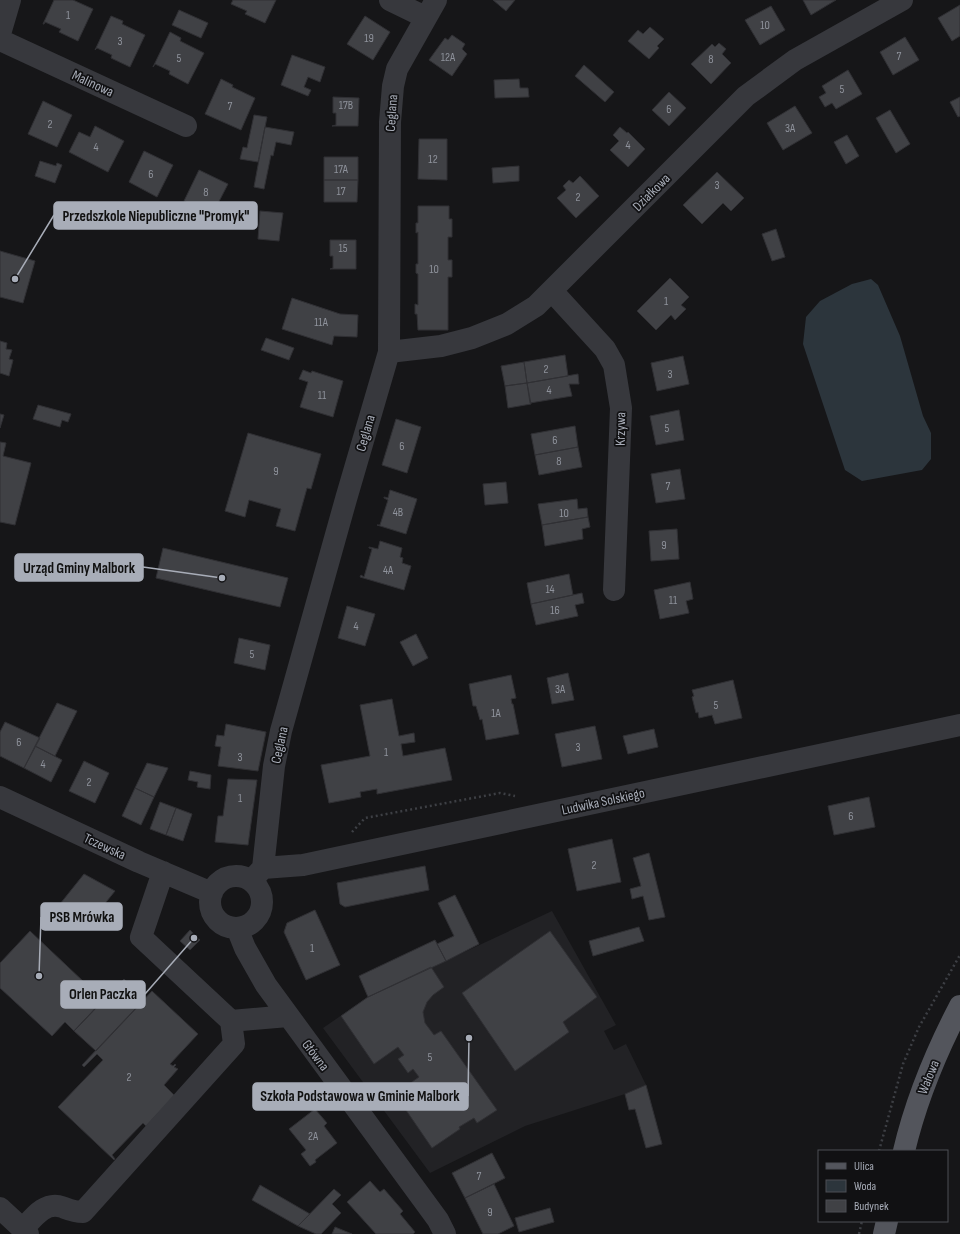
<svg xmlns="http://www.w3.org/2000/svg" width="960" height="1234" font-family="'Sofia Sans Condensed',sans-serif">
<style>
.built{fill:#222225}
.water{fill:#2c353c}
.building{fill:#404145;stroke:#303034}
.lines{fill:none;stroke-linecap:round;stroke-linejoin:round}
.path{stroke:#3d3f44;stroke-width:2.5;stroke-dasharray:2 3;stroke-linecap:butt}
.minor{stroke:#37383d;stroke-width:22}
.major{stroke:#53555c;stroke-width:22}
.labels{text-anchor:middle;stroke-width:3.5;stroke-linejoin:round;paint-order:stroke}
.number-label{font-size:12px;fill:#8e929b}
.street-label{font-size:14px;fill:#a8adb8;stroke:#111113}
.leader{fill:none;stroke:#a8adb8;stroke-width:1.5}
.callout-dot{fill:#a8adb8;stroke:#111113;stroke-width:1.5}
.callout{fill:#a8adb8;stroke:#a8adb8;stroke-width:1.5}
.callout-label{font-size:15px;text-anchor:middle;font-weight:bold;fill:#111}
</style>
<rect width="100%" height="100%" fill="#161618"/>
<!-- built -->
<path class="built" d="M552,911L616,1025L604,1031L614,1050L626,1044L646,1085L625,1094L525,1126L430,1173L323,1028L368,997Z"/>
<!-- water -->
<path class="water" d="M871,279L878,285L900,336L923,416L931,433V459L922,470L862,481L845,470L803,344L806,317L820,301L852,284Z"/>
<!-- building -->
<path class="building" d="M54,0H73L93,9L78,41L59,32L61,29L45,22L44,24H43Z
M233,0H276L265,23L245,14L247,11L231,4Z
M493,0H515L506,11Z
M803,0H836L811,15Z
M960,5V36L952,41L938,18Z
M771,6L785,30L760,45L745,20Z
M179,10L208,23L201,38L172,25Z
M111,16L123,21L122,24L145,35L130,67L111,58L112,55L97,48L95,50Z
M365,16L390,32L373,60L347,44Z
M650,27L664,39L657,46L659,48L649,59L628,41L638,30L643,34Z
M170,32L181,38L180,41L204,53L188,84L169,74L170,71L155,64L153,67Z
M452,35L465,44L462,49L467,54L452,76L429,60L445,38L448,40Z
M905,37L919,60L893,75L880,52Z
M719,43L726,49L722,54L731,63L711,84L691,64L712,44L715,47Z
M292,55L325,67L320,82L308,77L304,87L311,90L308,96L281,85Z
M584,65L614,92L605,102L575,76Z
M848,70L862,94L836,109L832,103L825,107L819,97L826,93L822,86Z
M221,79L233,85L232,87L255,98L241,130L205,114Z
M519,79L520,88H528L529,97L495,98L494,80Z
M669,92L686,108L669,126L652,110Z
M333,97L359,98L358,126H332L336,125V113H333Z
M960,97V116L958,117L950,102Z
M43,101L72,115L57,147L28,134Z
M795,106L812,133L783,150L767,123Z
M890,110L910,144L896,153L876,118Z
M254,115L267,117L258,162L240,159L243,147L247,148Z
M95,126L124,141L108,172L69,152L79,132L90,137Z
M265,127L294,132L291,145L276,142L273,156L271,155L264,189L254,187Z
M620,127L627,133L628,132L645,149L628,167L610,150L619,141L613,135Z
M847,135L859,156L846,164L834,142Z
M419,139H447V180L418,179Z
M144,151L173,165L157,197L129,182Z
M324,157H358V180H324Z
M40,161L56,166L57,163L62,165L55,183L35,176Z
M519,166V181L493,183L492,168Z
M199,170L228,184L212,215L184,201Z
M717,172L744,198L731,211L723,203L702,224L683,205Z
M580,176L599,196L576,218L557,198L566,190L563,186L569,180L573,183Z
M324,180H358L357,202H324Z
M418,206H449V219H452V237H448V260H452V277H448V330H418L417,314H415V304L418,305V274L416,273V264H418V232L416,233V223H418Z
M260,211L283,213L279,241L258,239Z
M776,229L785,257L772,261L762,234Z
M330,240H356V269H330L333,268V256H330Z
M0,251L35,261L23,303L0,297Z
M670,278L689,297L681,305L686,309L675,320L671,315L656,330L637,311Z
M292,298L340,314L358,315L357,337L334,336L332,345L282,329Z
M266,338L294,348L289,360L261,350Z
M0,341L7,343L6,349L12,350L9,359L13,360L9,376L0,373Z
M565,355L568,376L527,383L524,362Z
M683,356L689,384L657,391L651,363Z
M524,362L527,383L505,386L501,366Z
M303,370L311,373L312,371L343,381L333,417L300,407L308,382L299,379Z
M578,374L579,384H569L572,396L530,403L527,383Z
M527,383L531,404L508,408L505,386Z
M38,405L71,414L68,422L62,420L60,427L33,419Z
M679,410L684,440L656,445L650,416Z
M0,414L4,415L0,428Z
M396,419L421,427L407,473L382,465Z
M575,426L578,447L535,455L531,434Z
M248,433L321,454L311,489L307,488L295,531L276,526L281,509L249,500L245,517L225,511Z
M0,442L6,443L3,456L31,463L15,525L0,522Z
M578,447L582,467L539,475L535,455Z
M680,469L685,499L656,503L651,474Z
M506,482L508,503L485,505L483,484Z
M390,490L417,499L406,534L377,525H380L388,500L384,498V497L388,498Z
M577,499L578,509L587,508L588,517L542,525L538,504Z
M588,517L590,527L582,529L583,539L545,546L542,525Z
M677,529L679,559L651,561L649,531Z
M380,541L402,548L400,557L403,558L402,563L411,566L404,590L360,577L361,575L364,577L372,549L369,548V547L378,549Z
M163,548L288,578L280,607L156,578Z
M569,574L573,595L531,604L527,583Z
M690,582L693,599L686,601L689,613L660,619L654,590Z
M582,593L584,603L575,605L578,616L536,625L531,604Z
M347,606L375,614L365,646L338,638Z
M416,634L428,658L413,666L400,642Z
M239,638L270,645L265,670L234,663Z
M568,673L574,700L552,704L547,678Z
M511,675L516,698L511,699L512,704H513L519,734L486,740L482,719L480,720L476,706H473L469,684Z
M733,680L742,718L715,724L712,715L699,718L698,712L696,713L692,697L694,696L692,690Z
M392,699L399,736L414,733L415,742L401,744L403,756L445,748L452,780L377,794V789L360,792L361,797L329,803L321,765L370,756L360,705Z
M57,703L77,711L55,756L35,746Z
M5,722L40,738L24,768L0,756V732Z
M226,724L266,732L258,771L218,766L221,747L215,746L217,735L224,736Z
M595,726L602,759L562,767L555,734Z
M654,729L658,747L628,754L623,736Z
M35,746L62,760L51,782L24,768Z
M84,761L109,773L95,803L69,791Z
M147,763L168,768L154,797L135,788Z
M190,771L211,775L210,789L197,787L198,782L188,780Z
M228,779L257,780L248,845L215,842L218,816H223Z
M135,788L154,797L141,825L122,816Z
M869,797L875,827L834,835L828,806Z
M160,802L176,808L166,835L150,829Z
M176,808L192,814L183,841L166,835Z
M612,839L621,882L577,891L568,849Z
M649,853L665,917L649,920L643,896L632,899L630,889L641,886L633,858Z
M425,866L429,890L345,907L340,904L337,883Z
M84,874L115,891L86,927L60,904Z
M455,895L479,944L446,961L437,944L454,936L438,903Z
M315,910L340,965L306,980L284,932L287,923Z
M639,927L644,941L593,956L589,941Z
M190,930L200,940L190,950L180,941Z
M30,931L103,1000L74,1031L65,1022L52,1036L0,988V963Z
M550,931L597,997L563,1022L569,1032L515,1071L462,993Z
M435,940L446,961L368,997L359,976Z
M431,967L444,987L433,995L427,1002L423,1012L425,1023L434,1035L441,1031L497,1110L477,1123L474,1118L459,1127L460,1129L432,1148L395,1094L419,1077L413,1069L408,1073L398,1059L404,1055L398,1047L374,1064L341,1016L368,997Z
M124,979L145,999L96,1051L74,1031Z
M152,991L198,1034L170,1064L173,1066L175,1064L176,1065L174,1067L178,1069L164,1085L175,1096L146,1126L143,1123L112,1155L115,1159L114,1160L58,1107L103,1060L97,1054L84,1067L82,1065Z
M646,1085L662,1144L646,1148L635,1109L629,1110L625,1094Z
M315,1109L327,1123L324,1126L337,1143L315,1160L316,1162L310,1166L301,1154L306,1150L289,1129Z
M492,1153L505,1178L465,1198L452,1173Z
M370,1181L380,1192L384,1189L403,1211L400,1214L415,1232L413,1234H376L347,1202Z
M494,1184L514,1226L498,1234H483L465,1198Z
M260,1185L310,1214L298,1226L252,1200Z
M334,1189L341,1195L332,1204L341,1213L321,1234H316L298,1226Z
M550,1208L554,1222L519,1232L515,1218Z
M335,1227L352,1234H332Z"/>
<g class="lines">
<!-- path -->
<path class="path" d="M352,832L365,818L500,793L515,796
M879,1151L903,1064L919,1027L960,955
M859,1234L862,1221"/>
<!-- minor -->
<path class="minor" d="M390,0L425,17
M0,34L10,0
M0,40L186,126
M552,291L605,349L614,365L621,408L614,590
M389,352L441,346L472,338L507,324L536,306L746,96L795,60L902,0
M0,797L139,862L212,893
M263,868L274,766L281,731L346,499L389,352L390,122L393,86L397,69L436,0
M210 902a26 26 0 1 1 52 0a26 26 0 1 1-52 0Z
M251,881L263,868L303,865L960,725
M237,928L245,948L266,985L438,1220L445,1234
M231,1021L288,1016
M0,1208L28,1234
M23,1229C33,1218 45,1201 62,1207C70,1210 74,1212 83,1212L234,1044L231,1021L141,937L163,872"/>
<!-- major -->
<path class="major" d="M904,1151C916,1100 936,1052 960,1006
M884,1234L887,1221"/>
</g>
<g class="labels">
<!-- number labels -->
<g class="number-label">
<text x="68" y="19">1</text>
<text x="765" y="29">10</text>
<text x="369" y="42">19</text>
<text x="120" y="45">3</text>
<text x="899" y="60">7</text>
<text x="448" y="61">12A</text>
<text x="179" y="62">5</text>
<text x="711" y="63">8</text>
<text x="842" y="93">5</text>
<text x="346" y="109">17B</text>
<text x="230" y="110">7</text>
<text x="669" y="113">6</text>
<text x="50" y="128">2</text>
<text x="790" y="132">3A</text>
<text x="628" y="149">4</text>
<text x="96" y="151">4</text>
<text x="433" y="163">12</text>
<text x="341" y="173">17A</text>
<text x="151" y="178">6</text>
<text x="717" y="189">3</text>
<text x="341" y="195">17</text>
<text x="206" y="196">8</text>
<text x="578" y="201">2</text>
<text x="343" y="252">15</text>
<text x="434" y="273">10</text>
<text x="666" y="305">1</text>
<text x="321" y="326">11A</text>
<text x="546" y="373">2</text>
<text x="670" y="378">3</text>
<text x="549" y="394">4</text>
<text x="322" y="399">11</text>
<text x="667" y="432">5</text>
<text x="555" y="444">6</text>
<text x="402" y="450">6</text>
<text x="559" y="465">8</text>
<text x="276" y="475">9</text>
<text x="668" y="490">7</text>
<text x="398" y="516">4B</text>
<text x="564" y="517">10</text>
<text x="664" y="549">9</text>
<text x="388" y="574">4A</text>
<text x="550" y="593">14</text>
<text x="673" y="604">11</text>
<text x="555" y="614">16</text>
<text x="356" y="630">4</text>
<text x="252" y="658">5</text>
<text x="560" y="693">3A</text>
<text x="716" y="709">5</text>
<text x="496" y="717">1A</text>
<text x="19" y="746">6</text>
<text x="578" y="751">3</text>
<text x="386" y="756">1</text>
<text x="240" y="761">3</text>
<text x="43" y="768">4</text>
<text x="89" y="786">2</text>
<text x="240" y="802">1</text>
<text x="851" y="820">6</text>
<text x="594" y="869">2</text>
<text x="312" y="952">1</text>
<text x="430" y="1061">5</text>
<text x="129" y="1081">2</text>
<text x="313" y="1140">2A</text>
<text x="479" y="1180">7</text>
<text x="490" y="1216">9</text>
</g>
<!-- street labels -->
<g class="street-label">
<text transform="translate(93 83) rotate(25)" y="5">Malinowa</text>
<text transform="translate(391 113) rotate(-86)" y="5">Ceglana</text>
<text transform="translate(651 192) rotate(-45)" y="5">Działkowa</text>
<text transform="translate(620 429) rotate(-89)" y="5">Krzywa</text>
<text transform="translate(365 433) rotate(-74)" y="5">Ceglana</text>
<text transform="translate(279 745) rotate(-78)" y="5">Ceglana</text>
<text transform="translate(603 801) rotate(-12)" y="5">Ludwika Solskiego</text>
<text transform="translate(105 846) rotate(25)" y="5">Tczewska</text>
<text transform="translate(316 1055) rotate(53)" y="5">Główna</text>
<text transform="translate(928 1077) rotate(-68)" y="5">Wałowa</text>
</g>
</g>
<!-- callouts -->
<path class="leader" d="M15 279L54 215M222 578L143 567M39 976L41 917M194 938L145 994M469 1038L468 1096"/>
<g class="callout-dot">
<circle cx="15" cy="279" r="4"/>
<circle cx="222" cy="578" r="4"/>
<circle cx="39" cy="976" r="4"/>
<circle cx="194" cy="938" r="4"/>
<circle cx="469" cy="1038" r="4"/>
</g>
<g class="callout">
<rect x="54" y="202" width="203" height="27" rx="4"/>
<rect x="15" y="554" width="128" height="27" rx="4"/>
<rect x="41" y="903" width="81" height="27" rx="4"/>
<rect x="61" y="981" width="84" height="27" rx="4"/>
<rect x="253" y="1083" width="215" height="27" rx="4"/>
</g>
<g class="callout-label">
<text x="156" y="221">Przedszkole Niepubliczne "Promyk"</text>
<text x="79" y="573">Urząd Gminy Malbork</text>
<text x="82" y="922">PSB Mrówka</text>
<text x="103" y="999">Orlen Paczka</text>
<text x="360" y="1101">Szkoła Podstawowa w Gminie Malbork</text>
</g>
<!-- legend -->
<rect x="818" y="1150" width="130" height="72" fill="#111113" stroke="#4d4f55"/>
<rect x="826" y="1163" width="20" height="6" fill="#53555c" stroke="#4d4f55"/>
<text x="854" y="1170" font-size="12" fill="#a8adb8">Ulica</text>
<rect x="826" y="1180" width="20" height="12" fill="#2c353c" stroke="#4d4f55"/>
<text x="854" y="1190" font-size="12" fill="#a8adb8">Woda</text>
<rect x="826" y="1200" width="20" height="12" fill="#404145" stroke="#4d4f55"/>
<text x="854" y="1210" font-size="12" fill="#a8adb8">Budynek</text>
</svg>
